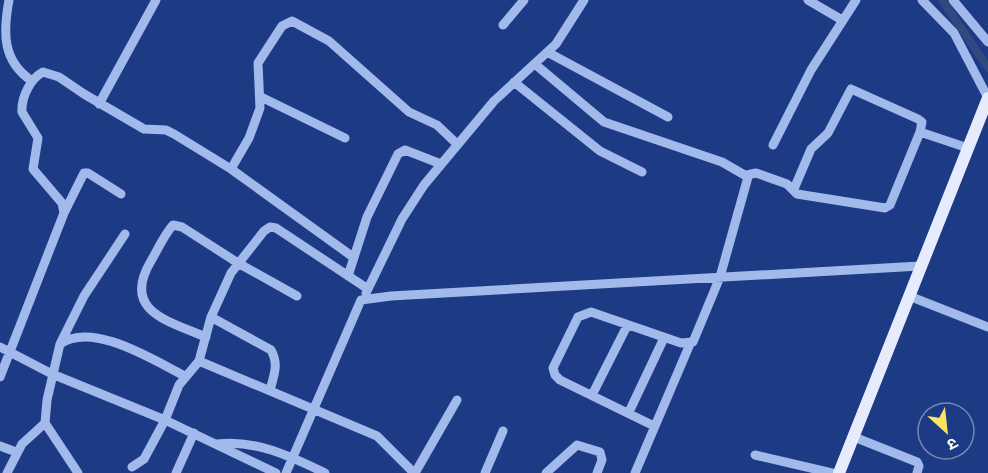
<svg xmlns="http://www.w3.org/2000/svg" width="988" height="473" font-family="Quicksand,'Noto Sans Devanagari',sans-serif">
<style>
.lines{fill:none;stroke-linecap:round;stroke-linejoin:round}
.canal{stroke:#31497f;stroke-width:8}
.minor{stroke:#a2b9eb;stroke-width:9}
.major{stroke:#e6ecfe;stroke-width:12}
</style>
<rect width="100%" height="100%" fill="#1c3b84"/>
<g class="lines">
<!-- canal -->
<path class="canal" d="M942,0L988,68"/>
<!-- minor -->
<path class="minor" d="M9,0C3,32 2,61 32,81
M808,0L842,20
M922,0L954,33L988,98
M953,0L988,42
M503,25L524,0
M549,53L668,117
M536,65L604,122L722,162L748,177L720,277L693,342L681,343L591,312L578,317L553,368L555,375L560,380L654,426
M514,82L600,151L642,172
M261,97L345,138
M99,104L156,0
M773,145L811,70L856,0
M231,169L249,138L260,108L258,63L282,26L292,21L329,41L409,112L437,125L457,144
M747,175L756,173L787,184L797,194L885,208L890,205L920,132L968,148
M794,189L811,149L828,133L851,89L918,119L922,122L920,132
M64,213L84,173H88L121,194
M348,276L367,217L398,154L405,150L441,164
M366,293L402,219L424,185L494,101L556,44L584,0
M909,296L988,327
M211,317L271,350C279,364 274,375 270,390
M206,337C168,321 121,311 151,261C158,249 164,235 173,225L182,227L238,263L297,296
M61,342L84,296L125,234
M0,347L52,374L165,420L276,473
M199,361L377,436L414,473
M0,377L64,213L62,203L33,169L38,138L22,112C21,97 31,78 43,72L59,77L84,94L144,129L166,130L174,134L231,169L353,257
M592,395L627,326
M629,412L664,338
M854,437L917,462L919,466L917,473
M217,444C255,439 292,457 325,473
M0,446L16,452
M755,455L832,473
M132,467L144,459L165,420L179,385L199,361L211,317L231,273L264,231L270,227L276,228L368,289
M7,473L22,444L45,423
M78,473L45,423L47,400L60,344C93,321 153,360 185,376
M176,473L194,433
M286,473L361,300L391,296L920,266
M415,473L457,400
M485,473L503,431
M546,473L577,445L600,452L602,460L597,473
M635,473L690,344"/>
<!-- major -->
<path class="major" d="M839,473L988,98"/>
</g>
<!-- north arrow -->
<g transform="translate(946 431) rotate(153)"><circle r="28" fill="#1c3b84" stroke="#7789b5" stroke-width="1.5"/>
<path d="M0-4.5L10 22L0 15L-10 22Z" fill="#fbe35f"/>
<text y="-9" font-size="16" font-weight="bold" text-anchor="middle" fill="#ffffff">उ</text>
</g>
</svg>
